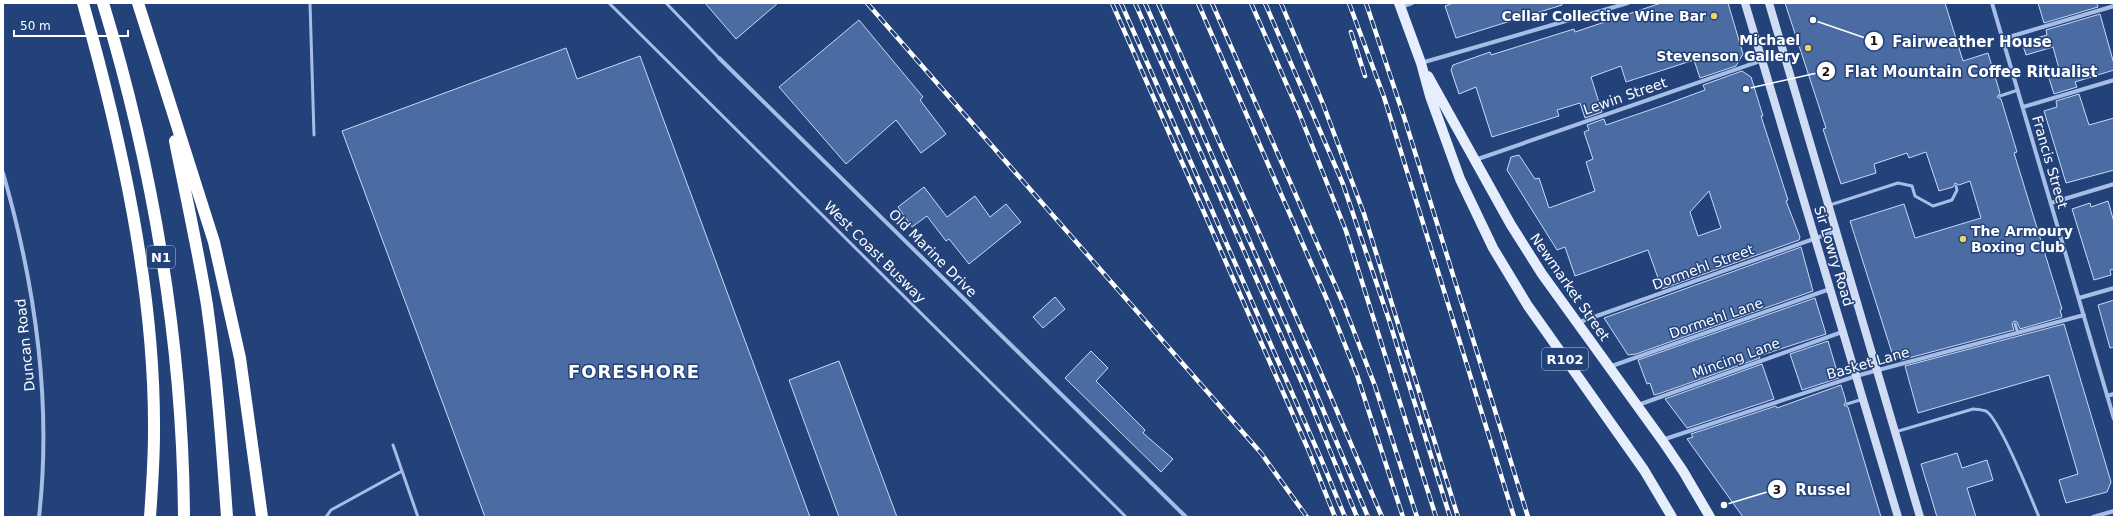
<svg xmlns="http://www.w3.org/2000/svg" width="2117" height="520" font-family="'DejaVu Sans',sans-serif">
<style>
.building{fill:#4b6ca3;stroke:#c9d9f4;fill-rule:evenodd}
.lines{fill:none;stroke-linecap:round;stroke-linejoin:round}
.service{stroke:#a6bde5;stroke-width:3}
.minor{stroke:#a6bde5;stroke-width:4}
.secondary{stroke:#cfdcf4;stroke-width:8}
.primary{stroke:#e6edfc;stroke-width:10}
.motorway{stroke:#fff;stroke-width:12}
.rail-casing{stroke:#fff;stroke-width:4.5}
.rail{stroke:#23427a;stroke-width:3;stroke-dasharray:9;stroke-linecap:butt}
.poi-dot{fill:#efd369;stroke:#23427a;stroke-width:1.5}
.labels{text-anchor:middle;stroke-width:3;stroke-linejoin:round;paint-order:stroke}
.shield{fill:#23427a;stroke:#bdc6d7;stroke-width:1}
.shield-label{font-size:13px;font-weight:bold;fill:#fff}
.poi-label{font-size:14px;font-weight:bold;fill:#fff;stroke:#23427a;text-anchor:end}
.street-label{font-size:14px;fill:#fff;stroke:#23427a}
.district-label{font-size:18px;font-weight:bold;letter-spacing:1px;fill:#fff;stroke:#23427a}
.leader{fill:none;stroke:#fff;stroke-width:1.5}
.callout-dot{fill:#fff;stroke:#23427a;stroke-width:1.5}
.mark-label{font-size:12px;text-anchor:middle;font-weight:bold;fill:#111}
.callout-label{font-size:15px;text-anchor:middle;font-weight:bold;fill:#fff;stroke:#23427a;stroke-width:3;stroke-linejoin:round;paint-order:stroke}
</style>
<rect width="100%" height="100%" fill="#23427a"/>
<!-- building -->
<path class="building" d="M705,3H778L736,39Z
M1453,3H1562V5L1456,38L1445,6Z
M1661,3H1728L1743,54L1736,66L1700,78L1694,60L1626,82L1621,66L1591,77L1602,112L1585,118L1580,103L1557,110L1559,116L1492,137L1476,87L1459,94L1451,70L1453,65L1490,52L1491,55L1574,29L1575,32Z
M1785,3H1945L1963,61L1988,53L2000,93L1997,97L2001,99L2017,152L2014,153L2062,309L2060,310L2062,317L2020,329L2017,322L2014,321L2012,324L2014,330L1901,360L1892,353L1850,221L1904,204L1915,238L1981,218L1970,181L1959,185L1955,183L1953,187L1939,191L1926,152L1909,158L1907,153L1874,164L1876,173L1841,184L1823,129L1826,128Z
M2038,3H2097L2098,7L2044,23Z
M2100,14L2114,64V70L2075,82L2077,87L2054,94L2048,75L2060,72L2053,47L2026,55L2022,42L2047,35L2046,30Z
M859,20L923,97L920,100L946,134L921,153L896,120L846,164L779,87Z
M566,48L577,79L640,56L810,517H485L342,131Z
M1742,71L1751,77L1763,116H1761L1788,200L1786,201L1800,237L1799,240L1662,289L1648,250L1575,276L1565,247L1557,250L1507,170L1511,157L1519,155L1535,179L1539,178L1549,208L1595,191L1586,162L1593,159L1584,132L1589,130L1587,125L1604,119L1606,125L1667,104L1705,90L1703,85ZM1709,191L1721,228L1698,236L1690,212Z
M2079,94L2089,125L2114,118V170L2066,183L2044,111L2057,107L2056,101Z
M924,187L947,217L975,196L990,217L1006,204L1021,222L969,264L949,239L946,241L927,216L912,227L898,207Z
M2108,201L2114,222V269L2110,270L2111,275L2094,280L2072,209L2090,203L2091,207Z
M1801,247L1813,291L1636,354L1628,355L1604,318Z
M1055,297L1065,309L1043,328L1033,317Z
M1815,298L1826,334L1759,356L1760,358L1661,393L1654,395L1650,383L1647,384L1638,360Z
M2114,300V347L2110,348L2098,305Z
M2064,324L2111,482L2107,492L2066,503L2059,480L2078,474L2049,375L1918,413L1905,366Z
M1828,341L1839,378L1802,390L1790,354Z
M1091,351L1108,368L1096,381L1145,430L1143,433L1173,459L1161,472L1065,378Z
M839,361L897,517H839L789,380Z
M1762,364L1774,399L1687,428L1665,399Z
M1841,385L1846,401L1844,405L1848,407L1881,517H1743L1687,439L1693,437L1691,434L1776,406L1777,408Z
M1957,453L1962,468L1987,460L1993,480L1967,488L1976,517H1937L1921,464Z"/>
<g class="lines">
<!-- service -->
<path class="service" d="M310,3L314,135
M609,3L1126,517
M666,3L719,58
M2000,96L2018,90
M1830,205L1898,183L1912,186L1915,196L1933,206L1952,200L1957,190L1956,186
M2015,324L2018,333
M1847,404L1863,399
M1895,432L1973,409C1977,409 1982,410 1986,411C2000,419 2031,498 2039,517
M393,445L418,517
M326,517L331,510L402,471"/>
<!-- minor -->
<path class="minor" d="M1992,3L2114,419
M1401,7L1412,3
M2002,39L2114,6
M719,58L1186,517
M1421,63L1628,3
M2023,107L2114,80
M1475,160L1783,53
M3,173C35,284 52,402 39,517
M2051,203L2114,184
M2079,298L2114,288
M1577,323L1836,231
M1609,367L1830,289
M2107,396L2114,394
M1638,405L1842,332
M1662,440L1856,376L2084,315
M2093,517L2114,511"/>
<!-- secondary -->
<path class="secondary" d="M1745,3L1898,517
M1769,3L1920,517"/>
<!-- primary -->
<path class="primary" d="M1399,3L1421,63L1430,96L1460,179L1493,248L1528,306L1644,470L1672,517
M1428,76L1511,225L1542,274L1662,440L1683,471L1710,517"/>
<!-- motorway -->
<path class="motorway" d="M83,3C121,139 155,290 154,432C154,461 152,489 150,517
M103,3C153,167 183,345 184,517
M138,3L214,242L240,358L262,517
M175,141C186,196 198,250 207,305C217,376 222,446 227,517"/>
<defs>
<path id="rail" d="M867,3L1261,453L1307,517
M1112,3L1308,449L1335,517
M1121,3L1321,459L1345,517
M1135,3L1306,392L1357,517
M1145,3L1308,374L1368,517
M1158,3L1320,371L1382,517
M1198,3L1328,302L1357,375L1403,517
M1212,3L1343,303L1375,386L1417,517
M1251,3L1300,115L1346,231L1436,517
M1265,3L1343,184L1389,320L1450,517
M1281,3L1323,104L1364,214L1458,517
M1349,3L1384,97L1514,517
M1366,3L1405,120L1528,517
M1351,32L1365,76"/>
</defs>
<!-- rail casing -->
<use href="#rail" class="rail-casing"/>
<!-- rail -->
<use href="#rail" class="rail"/>
</g>
<!-- markers -->
<g class="poi-dot">
<circle cx="1714" cy="16" r="4"/>
<circle cx="1808" cy="48" r="4"/>
<circle cx="1963" cy="239" r="4"/>
</g>
<g class="labels">
<!-- shield labels -->
<g class="shield">
<rect x="147" y="246" width="28" height="22" rx="3"/>
<rect x="1542" y="348" width="46" height="22" rx="3"/>
</g>
<g class="shield-label">
<text x="161" y="262">N1</text>
<text x="1565" y="364">R102</text>
</g>
<!-- poi labels -->
<g class="poi-label">
<text x="1706" y="21">Cellar Collective Wine Bar</text>
<text x="1800" y="45">Michael<tspan x="1800" dy="16">Stevenson Gallery</tspan></text>
<text x="1971" y="236" text-anchor="start">The Armoury<tspan x="1971" dy="16">Boxing Club</tspan></text>
</g>
<!-- street labels -->
<g class="street-label">
<text transform="translate(1625 96) rotate(-19)" y="5">Lewin Street</text>
<text transform="translate(2050 162) rotate(74)" y="5">Francis Street</text>
<text transform="translate(875 252) rotate(45)" y="5">West Coast Busway</text>
<text transform="translate(933 253) rotate(45)" y="5">Old Marine Drive</text>
<text transform="translate(1834 256) rotate(73)" y="5">Sir Lowry Road</text>
<text transform="translate(1703 267) rotate(-20)" y="5">Dormehl Street</text>
<text transform="translate(1570 287) rotate(55)" y="5">Newmarket Street</text>
<text transform="translate(1716 318) rotate(-19)" y="5">Dormehl Lane</text>
<text transform="translate(25 345) rotate(-96)" y="5">Duncan Road</text>
<text transform="translate(1736 358) rotate(-20)" y="5">Mincing Lane</text>
<text transform="translate(1868 363) rotate(-16)" y="5">Basket Lane</text>
</g>
<!-- district labels -->
<g class="district-label">
<text x="634" y="378">FORESHORE</text>
</g>
</g>
<!-- callouts -->
<path class="leader" d="M1813 20L1874 41M1746 89L1826 71M1724 505L1777 489"/>
<g class="callout-dot">
<circle cx="1813" cy="20" r="4"/>
<circle cx="1746" cy="89" r="4"/>
<circle cx="1724" cy="505" r="4"/>
<circle cx="1874" cy="41" r="10"/>
<circle cx="1826" cy="71" r="10"/>
<circle cx="1777" cy="489" r="10"/>
</g>
<g class="mark-label">
<text x="1874" y="45">1</text>
<text x="1826" y="76">2</text>
<text x="1777" y="494">3</text>
</g>
<g class="callout-label">
<text x="1972" y="47">Fairweather House</text>
<text x="1971" y="77">Flat Mountain Coffee Ritualist</text>
<text x="1823" y="495">Russel</text>
</g>
<!-- border -->
<rect width="2117" height="520" fill="none" stroke="#ffffff" stroke-width="8"/>
<!-- scale -->
<path d="M14 30v6h114v-6" fill="none" stroke="#ffffff" stroke-width="2"/>
<text x="20" y="30" font-size="12" fill="#ffffff" stroke="#23427a" stroke-width="3" paint-order="stroke">50 m</text>
</svg>
